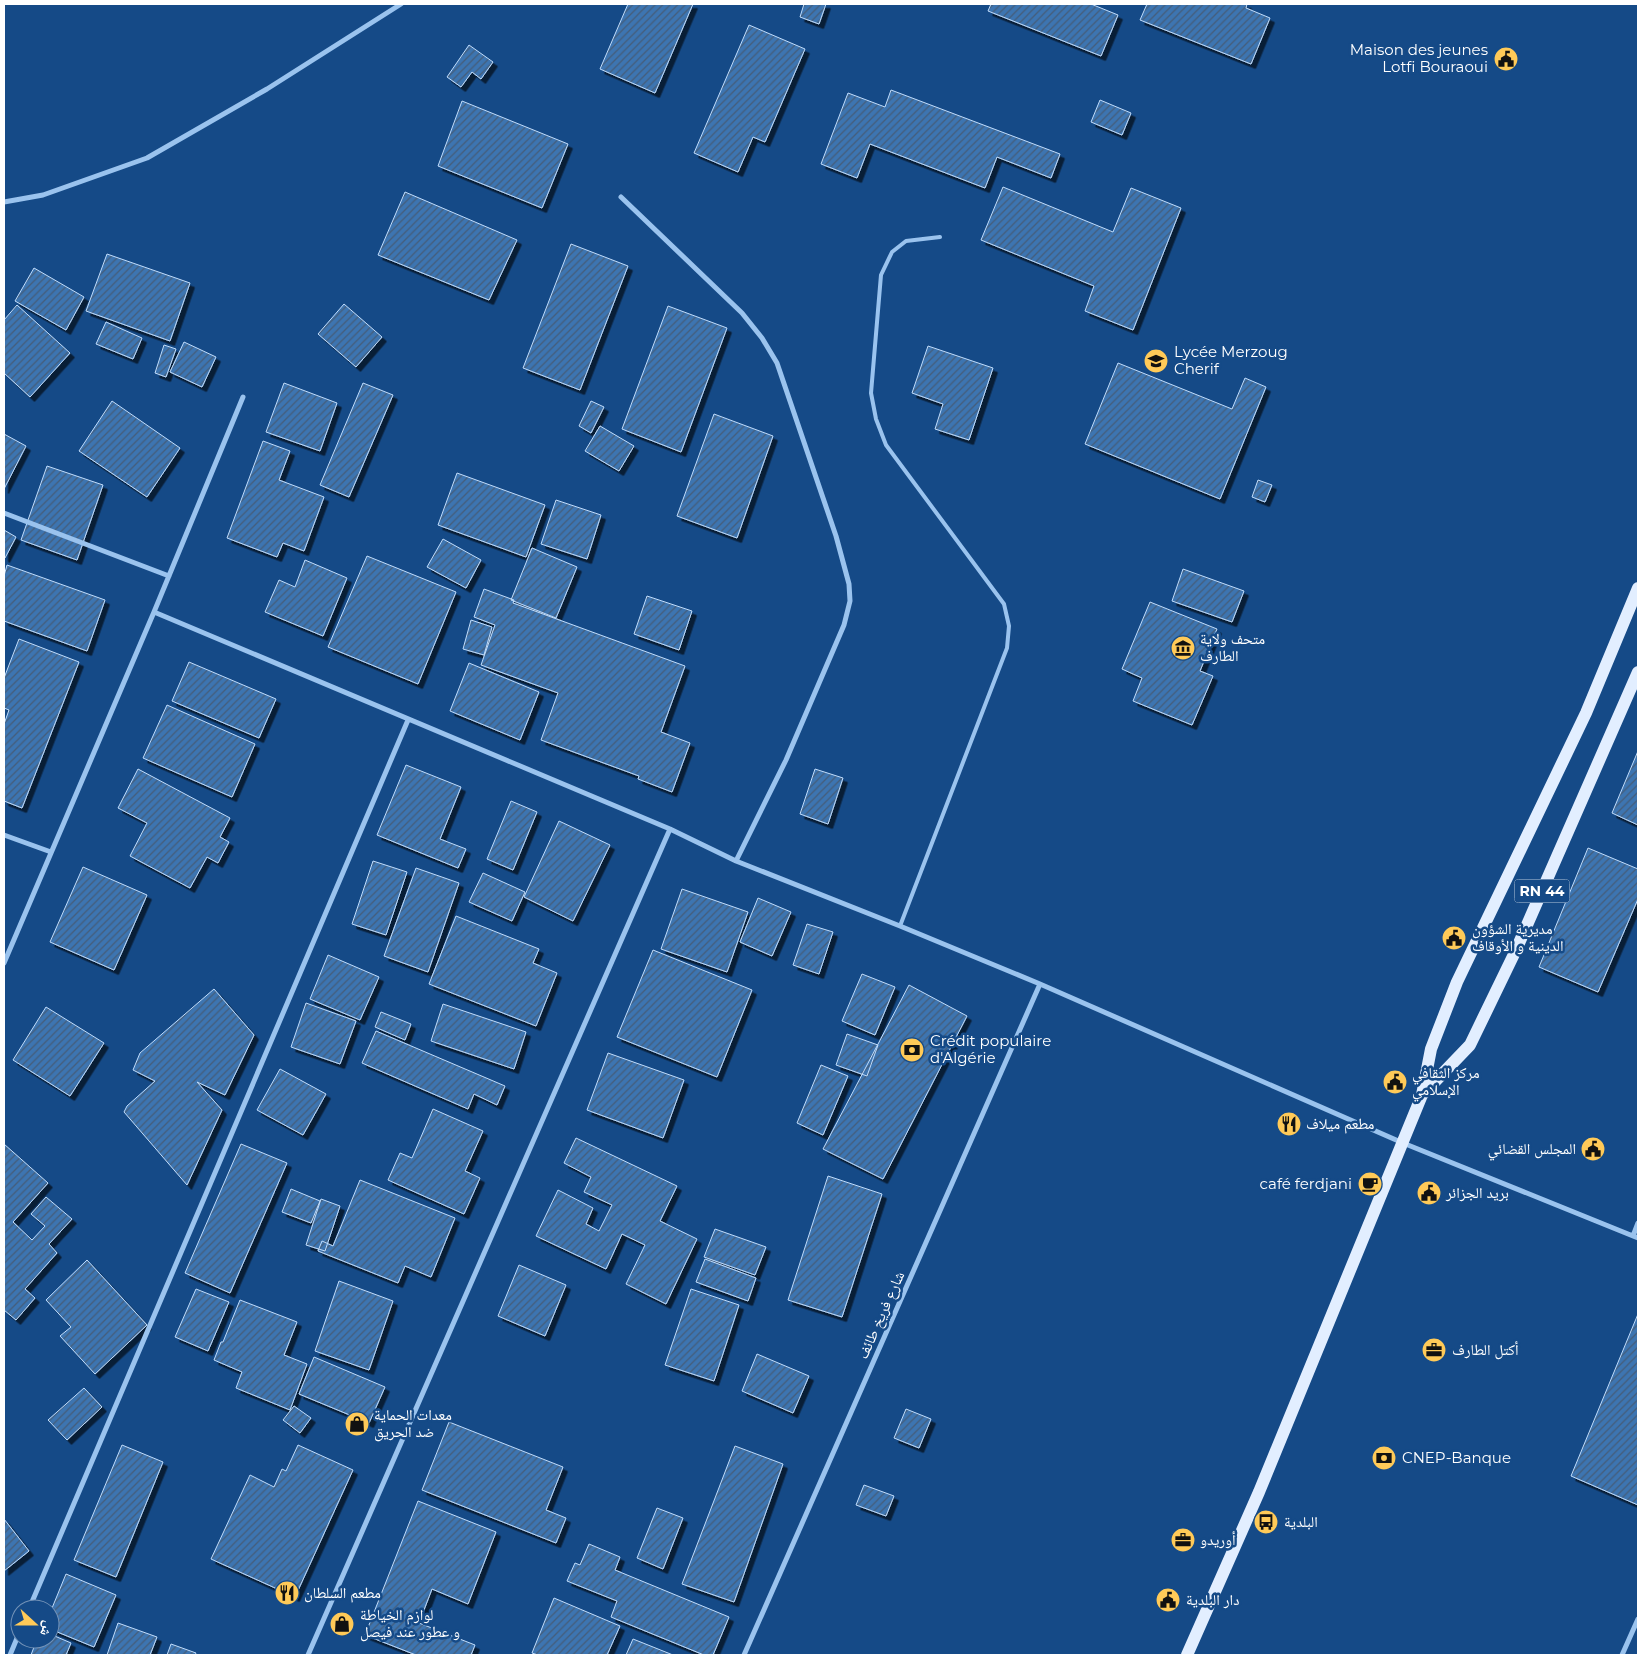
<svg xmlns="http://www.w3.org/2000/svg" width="1642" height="1659" font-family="Montserrat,'Noto Naskh Arabic',sans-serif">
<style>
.building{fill:url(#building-hatch);stroke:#c0dcfb;filter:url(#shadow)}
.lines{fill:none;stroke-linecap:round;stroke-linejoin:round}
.service{stroke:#9ac3ee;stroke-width:4}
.minor{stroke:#9ac3ee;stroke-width:5}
.primary{stroke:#e2eeff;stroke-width:12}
.labels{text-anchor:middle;stroke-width:5;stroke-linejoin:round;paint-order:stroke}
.shield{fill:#154a87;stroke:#b9c9db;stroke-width:1}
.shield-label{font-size:14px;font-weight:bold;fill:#fff}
.poi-label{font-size:15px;fill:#fff;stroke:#154a87;text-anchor:start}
.street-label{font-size:15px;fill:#fff;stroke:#154a87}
</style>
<defs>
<pattern id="building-hatch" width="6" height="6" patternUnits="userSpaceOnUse" patternTransform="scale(1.25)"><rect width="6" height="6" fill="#3d74b1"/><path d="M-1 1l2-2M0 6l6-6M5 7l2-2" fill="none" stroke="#455e79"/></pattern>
<filter id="shadow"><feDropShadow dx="4.5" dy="4.5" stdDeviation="0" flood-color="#0009"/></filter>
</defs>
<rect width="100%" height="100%" fill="#154a87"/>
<!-- building -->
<path class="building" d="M628,4H693L655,93L600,69Z
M804,4H826L819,24L800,17Z
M991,4H1091L1118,15L1101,56L988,11Z
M1147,4H1247L1246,8L1270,18L1251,64L1140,20Z
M749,25L805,49L765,142L753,137L738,172L694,153Z
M469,45L493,62L481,79L472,72L461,87L447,77Z
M891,90L1060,154L1051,178L997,157L985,188L870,144L857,178L821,164L848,93L885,107Z
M1100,100L1131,113L1122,135L1091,122Z
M462,101L568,144L542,208L438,166Z
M1003,187L1113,232L1131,188L1181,208L1133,330L1085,311L1094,286L981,240Z
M405,192L517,240L489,300L378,255Z
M571,244L628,266L580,390L523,368Z
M107,254L190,283L170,341L86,311Z
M34,268L84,297L66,330L15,301Z
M344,304L382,337L356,367L318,334Z
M17,305L70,353L30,397L4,373V320Z
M668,306L727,328L681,452L622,429Z
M106,322L142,338L133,359L96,344Z
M184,342L216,357L202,387L170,372Z
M164,345L176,349L166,377L155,373Z
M928,346L993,368L969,440L935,429L943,404L912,393Z
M1118,363L1232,409L1245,378L1266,387L1220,499L1085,444Z
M284,383L337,403L320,451L266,432Z
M363,383L393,395L349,497L320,485Z
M112,401L180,448L147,497L79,451Z
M591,401L604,407L591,433L579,426Z
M714,414L773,436L737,538L677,516Z
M600,426L634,446L619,471L585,451Z
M4,434L26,446L4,489Z
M263,441L290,451L279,480L324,497L304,551L283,543L277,557L227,538Z
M47,466L103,485L77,560L21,540Z
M457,473L545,505L526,557L438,525Z
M1258,480L1272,485L1265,502L1252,497Z
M556,500L601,515L587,559L541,544Z
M4,530L16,537L5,558L4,557Z
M443,539L481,560L466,588L427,567Z
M532,548L577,567L556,618L511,600Z
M367,556L456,592L418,684L328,647Z
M305,560L347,578L323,636L265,612L279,580L295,587Z
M7,565L105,600L87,651L4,621V576Z
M1183,569L1244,591L1232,622L1172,601Z
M484,589L514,600L513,603L685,666L661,732L690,743L672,792L638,779L639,776L541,740L558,693L481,665L495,625L474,617Z
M647,596L692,611L679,650L634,634Z
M1150,602L1217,629L1200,671L1213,676L1192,725L1133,701L1142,678L1122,669Z
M471,620L492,627L484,655L463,649Z
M19,639L79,662L22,808L4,801V724L9,710L4,708V678Z
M189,662L276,699L259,738L172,701Z
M469,663L539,692L520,740L450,711Z
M167,705L255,744L232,797L143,758Z
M1638,751V825L1612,813Z
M406,765L461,787L440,839L466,849L458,868L377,835Z
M138,769L230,818L220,837L229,842L218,863L207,857L190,888L130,856L147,823L118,808Z
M815,769L843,778L828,824L800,814Z
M511,801L537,812L513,870L487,859Z
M559,821L610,845L573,921L524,897Z
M1588,848L1638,869V899L1598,992L1539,967Z
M373,861L407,872L386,935L352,924Z
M83,867L147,895L114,970L50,942Z
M416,868L459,883L428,972L384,956Z
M483,873L525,892L512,921L469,902Z
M682,889L748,912L727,972L661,949Z
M758,898L791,912L772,956L740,942Z
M456,916L539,949L533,963L557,973L536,1026L429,984Z
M807,924L833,932L819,974L793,965Z
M653,950L752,990L717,1077L617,1037Z
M328,955L379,977L360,1020L310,999Z
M862,974L895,987L875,1035L842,1021Z
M909,985L967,1016L883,1179L823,1149Z
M214,989L254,1035L225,1095L197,1082L222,1110L187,1185L124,1112L127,1106L155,1081L133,1070L140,1053Z
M306,1003L356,1021L340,1064L291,1047Z
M443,1004L526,1032L514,1069L431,1041Z
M46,1007L104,1043L70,1096L13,1060Z
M381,1012L411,1024L405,1040L375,1027Z
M376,1031L505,1086L497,1105L474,1094L468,1109L362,1063Z
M847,1034L878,1045L867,1076L836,1065Z
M608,1053L684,1080L663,1138L587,1110Z
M821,1065L848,1076L823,1135L797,1123Z
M280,1069L326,1094L303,1135L257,1110Z
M433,1109L483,1131L465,1171L480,1178L464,1214L388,1180L400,1153L412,1158Z
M576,1138L677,1186L660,1221L697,1239L666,1304L626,1284L645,1245L622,1234L606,1269L536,1236L558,1190L593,1208L586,1224L599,1231L612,1205L584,1192L591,1177L564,1163Z
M4,1144L48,1183L13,1222L32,1240L45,1226L31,1214L46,1197L72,1219L49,1244L57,1253L25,1289L35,1298L16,1320L4,1310Z
M241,1144L287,1163L230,1293L185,1273Z
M828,1176L882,1194L842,1317L788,1300Z
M360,1180L455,1218L431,1277L405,1266L398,1283L318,1251L322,1241L333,1246Z
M291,1189L320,1201L311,1223L282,1212Z
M321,1199L340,1206L325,1251L306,1245Z
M715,1229L766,1247L755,1275L704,1257Z
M705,1259L756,1278L748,1301L696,1282Z
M87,1260L147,1325L95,1374L60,1336L71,1327L46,1300Z
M519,1265L566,1285L545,1336L498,1316Z
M339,1281L393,1301L369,1370L315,1351Z
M196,1289L229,1302L208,1351L175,1337Z
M691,1289L739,1305L714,1381L665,1365Z
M240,1300L297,1322L284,1355L307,1364L290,1410L236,1388L242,1372L214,1360L221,1342H223Z
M1638,1314V1505L1571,1476Z
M757,1354L809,1376L793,1413L742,1391Z
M314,1357L385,1387L369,1423L299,1394Z
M84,1388L102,1407L67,1440L48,1420Z
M294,1406L311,1418L300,1433L283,1420Z
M906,1409L931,1419L919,1448L894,1438Z
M449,1422L563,1467L546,1510L566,1518L556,1543L422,1490Z
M122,1445L163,1462L116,1577L74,1560Z
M298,1445L353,1470L295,1597L211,1559L250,1475L274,1487L282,1469L286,1471Z
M735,1446L783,1464L734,1602L682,1584Z
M864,1485L894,1496L886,1516L856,1505Z
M418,1501L496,1532L468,1604L432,1589L419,1623L475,1645L471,1655H416L365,1635Z
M657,1508L683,1518L663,1569L637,1558Z
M4,1519L29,1551L4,1571Z
M589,1544L620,1557L615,1570L729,1617L713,1655H704L611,1617L617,1601L567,1581L575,1563L580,1565Z
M66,1574L116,1595L94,1647L50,1629V1613Z
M554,1598L620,1626L607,1655H538L532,1653Z
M118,1623L157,1637L150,1655H107Z
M50,1634L71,1643L66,1655H31L37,1639H50Z
M633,1639L673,1655H626Z
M171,1644L196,1653L195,1655H167Z"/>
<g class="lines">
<!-- service -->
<path class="service" d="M900,926L1007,648L1009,626L1004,604L886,445L876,419L871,393L881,275L892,252L906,241L940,237"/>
<!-- minor -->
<path class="minor" d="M621,197L742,313L762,338L777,363L836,536L849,584L850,601L844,625L786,760L736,861
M4,202L43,195L147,158L267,89L401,4
M4,513L169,576
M154,612L670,829L736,861L900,926L1040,984L1403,1143L1638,1238
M4,835L51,852
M4,963L154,612L243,397
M1633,1236L1638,1223
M29,1609L408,720
M10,1655L20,1631
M308,1655L670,829
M744,1655L1040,984
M1622,1655L1638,1619"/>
<!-- primary -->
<path class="primary" d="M1422,1095L1470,1045L1516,950L1638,672
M1187,1655L1259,1492L1422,1095L1431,1049L1457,982L1586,713L1638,588"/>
</g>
<!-- icons -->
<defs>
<symbol id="civic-disc" viewBox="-11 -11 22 22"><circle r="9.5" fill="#ffca58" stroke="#154a87"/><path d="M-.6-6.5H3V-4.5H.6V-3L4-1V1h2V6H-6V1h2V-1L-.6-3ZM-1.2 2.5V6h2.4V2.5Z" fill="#111"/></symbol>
<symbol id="school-disc" viewBox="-11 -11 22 22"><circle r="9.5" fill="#ffca58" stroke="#154a87"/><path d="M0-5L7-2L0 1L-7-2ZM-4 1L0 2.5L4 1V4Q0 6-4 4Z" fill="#111"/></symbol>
<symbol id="museum-disc" viewBox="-11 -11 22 22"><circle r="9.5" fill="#ffca58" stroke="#154a87"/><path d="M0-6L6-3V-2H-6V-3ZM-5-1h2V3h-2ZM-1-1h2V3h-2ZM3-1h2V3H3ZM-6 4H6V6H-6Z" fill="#111"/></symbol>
<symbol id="bank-disc" viewBox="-11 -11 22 22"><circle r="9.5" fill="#ffca58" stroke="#154a87"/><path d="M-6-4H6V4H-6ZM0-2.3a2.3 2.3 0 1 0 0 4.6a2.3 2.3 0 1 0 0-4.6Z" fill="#111"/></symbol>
<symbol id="restaurant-disc" viewBox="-11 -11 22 22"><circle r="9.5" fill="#ffca58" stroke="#154a87"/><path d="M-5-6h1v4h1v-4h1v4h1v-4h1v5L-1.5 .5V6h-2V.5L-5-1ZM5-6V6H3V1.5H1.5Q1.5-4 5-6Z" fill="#111"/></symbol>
<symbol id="cafe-disc" viewBox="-11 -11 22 22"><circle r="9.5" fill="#ffca58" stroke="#154a87"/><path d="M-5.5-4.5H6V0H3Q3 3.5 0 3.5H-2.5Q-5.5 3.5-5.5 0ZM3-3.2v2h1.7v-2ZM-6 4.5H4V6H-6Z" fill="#111"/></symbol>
<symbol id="office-disc" viewBox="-11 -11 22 22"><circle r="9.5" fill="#ffca58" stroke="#154a87"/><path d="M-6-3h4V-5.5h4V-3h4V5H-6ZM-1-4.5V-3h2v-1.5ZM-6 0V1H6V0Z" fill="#111"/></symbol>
<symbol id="shop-disc" viewBox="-11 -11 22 22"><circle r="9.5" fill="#ffca58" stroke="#154a87"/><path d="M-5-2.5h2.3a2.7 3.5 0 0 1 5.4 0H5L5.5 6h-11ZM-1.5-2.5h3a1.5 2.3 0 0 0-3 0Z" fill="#111"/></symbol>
<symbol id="bus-disc" viewBox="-11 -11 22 22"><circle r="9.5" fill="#ffca58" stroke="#154a87"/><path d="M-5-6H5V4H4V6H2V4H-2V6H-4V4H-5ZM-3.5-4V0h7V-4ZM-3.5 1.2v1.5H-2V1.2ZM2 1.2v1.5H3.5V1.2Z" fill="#111"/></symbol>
</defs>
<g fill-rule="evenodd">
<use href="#civic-disc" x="1492" y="45" width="28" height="28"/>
<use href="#school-disc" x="1142" y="347" width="28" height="28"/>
<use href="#museum-disc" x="1169" y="634" width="28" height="28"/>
<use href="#civic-disc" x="1440" y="924" width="28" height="28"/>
<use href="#bank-disc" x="898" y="1036" width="28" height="28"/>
<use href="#civic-disc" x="1381" y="1068" width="28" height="28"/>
<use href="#restaurant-disc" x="1275" y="1110" width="28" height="28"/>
<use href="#civic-disc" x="1579" y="1135" width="28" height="28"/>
<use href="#cafe-disc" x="1356" y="1170" width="28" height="28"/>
<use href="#civic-disc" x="1415" y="1179" width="28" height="28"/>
<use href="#office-disc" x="1420" y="1336" width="28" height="28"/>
<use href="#shop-disc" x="343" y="1410" width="28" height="28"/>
<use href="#bank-disc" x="1370" y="1444" width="28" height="28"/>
<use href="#bus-disc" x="1252" y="1508" width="28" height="28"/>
<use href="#office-disc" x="1169" y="1526" width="28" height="28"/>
<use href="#restaurant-disc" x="273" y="1579" width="28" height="28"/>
<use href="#civic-disc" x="1154" y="1586" width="28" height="28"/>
<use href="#shop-disc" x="328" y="1610" width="28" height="28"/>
</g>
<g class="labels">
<!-- shield labels -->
<rect class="shield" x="1514.5" y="879.5" width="55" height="23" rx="4"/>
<g class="shield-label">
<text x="1542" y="896">RN 44</text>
</g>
<!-- poi labels -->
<g class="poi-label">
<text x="1488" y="55" text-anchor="end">Maison des jeunes<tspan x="1488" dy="17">Lotfi Bouraoui</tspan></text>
<text x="1174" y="357">Lycée Merzoug<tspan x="1174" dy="17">Cherif</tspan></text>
<text x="1200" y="644">متحف ولاية<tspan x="1200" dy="17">الطارف</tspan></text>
<text x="1472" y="934">مديرية الشؤون<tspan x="1472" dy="17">الدينية و الأوقاف</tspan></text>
<text x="930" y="1046">Crédit populaire<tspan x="930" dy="17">d'Algérie</tspan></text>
<text x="1412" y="1078">مركز الثقافي<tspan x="1412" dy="17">الإسلامي</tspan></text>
<text x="1306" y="1129">مطعم ميلاف</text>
<text x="1576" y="1154" text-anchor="end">المجلس القضائي</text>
<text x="1352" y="1189" text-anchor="end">café ferdjani</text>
<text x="1446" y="1198">بريد الجزائر</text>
<text x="1452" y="1355">أكتل الطارف</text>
<text x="374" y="1420">معدات الحماية<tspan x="374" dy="17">ضد الحريق</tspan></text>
<text x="1402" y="1463">CNEP-Banque</text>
<text x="1284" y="1527">البلدية</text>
<text x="1200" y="1545">أوريدو</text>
<text x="304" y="1598">مطعم السلطان</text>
<text x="1186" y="1605">دار البلدية</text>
<text x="360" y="1620">لوازم الخياطة<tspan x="360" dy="17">و عطور عند فيصل</tspan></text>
</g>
<!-- street labels -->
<g class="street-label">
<text transform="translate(881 1315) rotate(-66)" y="5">شارع فريخ طائف</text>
</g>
</g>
<!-- border -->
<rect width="1642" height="1659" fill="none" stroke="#ffffff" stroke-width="10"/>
<!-- north arrow -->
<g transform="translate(35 1624) rotate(111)"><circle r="24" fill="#154a87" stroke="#7392b7"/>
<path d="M0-4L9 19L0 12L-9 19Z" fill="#ffca58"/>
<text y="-8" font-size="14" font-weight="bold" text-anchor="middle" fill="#ffffff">ش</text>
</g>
</svg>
